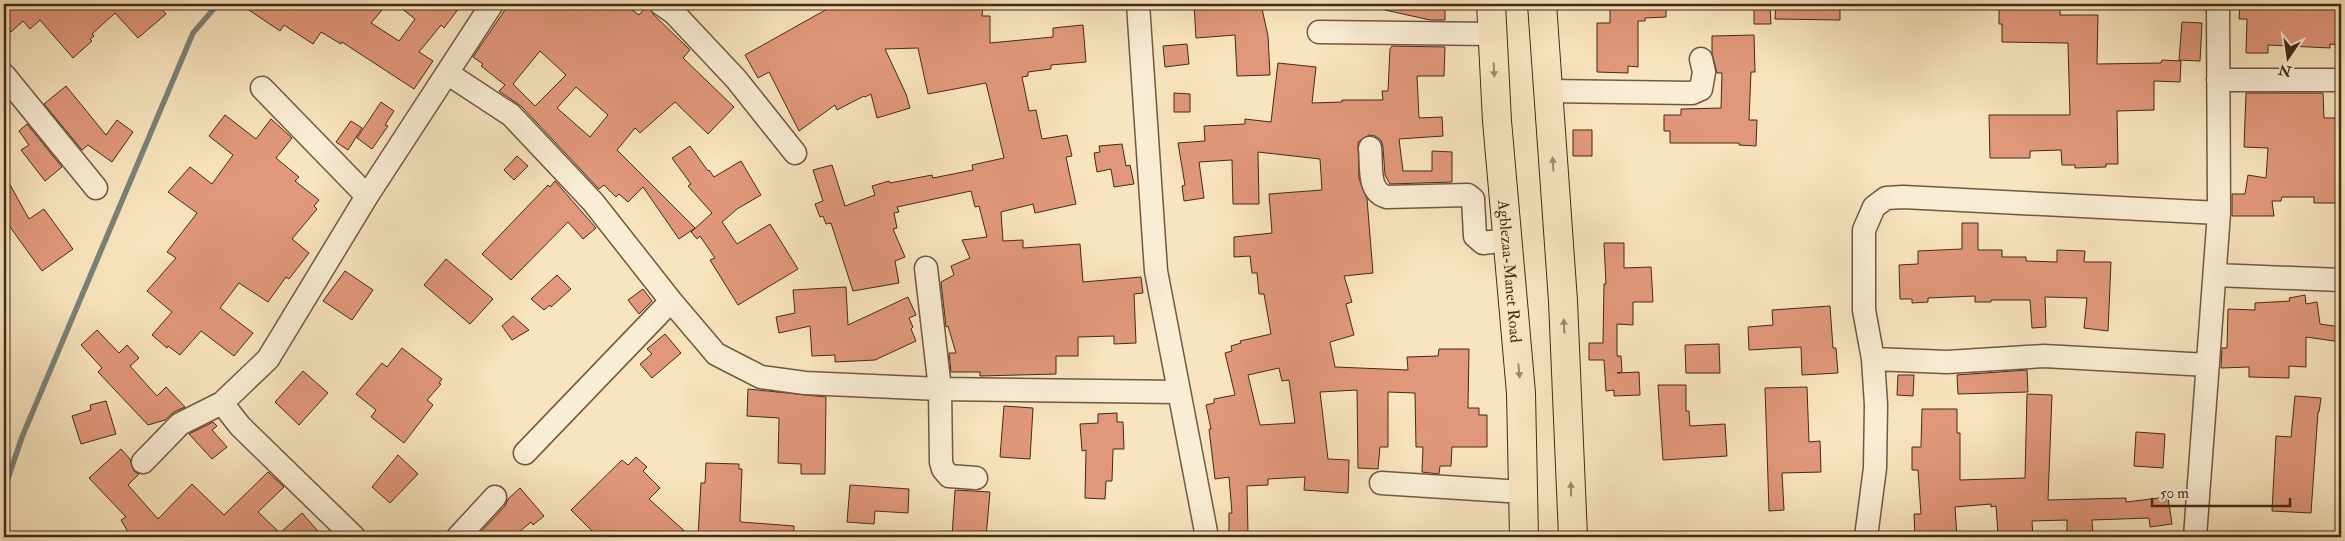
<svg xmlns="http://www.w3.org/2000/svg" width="2345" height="541" font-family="'IM FELL Double Pica',serif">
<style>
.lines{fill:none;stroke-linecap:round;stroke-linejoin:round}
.stream{stroke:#7b8279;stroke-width:5.5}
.building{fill:#e1977b;stroke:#432b17;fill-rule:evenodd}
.minor-casing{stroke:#705941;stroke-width:25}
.major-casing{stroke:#432b17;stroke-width:30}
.minor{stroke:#faedd5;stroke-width:22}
.major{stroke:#f8e4be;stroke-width:28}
.oneway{fill:#9e886a}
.labels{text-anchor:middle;stroke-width:4;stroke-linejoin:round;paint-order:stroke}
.street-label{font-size:16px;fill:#432b17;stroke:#faedd5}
</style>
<rect width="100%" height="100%" fill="#f8e4be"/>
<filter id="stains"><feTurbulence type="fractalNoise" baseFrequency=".004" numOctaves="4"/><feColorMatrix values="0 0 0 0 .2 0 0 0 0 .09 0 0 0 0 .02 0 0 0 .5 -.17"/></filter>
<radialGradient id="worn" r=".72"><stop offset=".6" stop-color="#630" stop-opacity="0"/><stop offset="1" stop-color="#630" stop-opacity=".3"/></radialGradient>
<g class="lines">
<!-- stream -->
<path class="stream" d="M4,490L22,437L193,33L218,4"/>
</g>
<!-- building -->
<path class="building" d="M4,4H157L166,14L138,38L115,13L92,34L94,36L90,39L92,41L73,58L40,20L30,29L23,21L11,32L4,24Z
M240,4H387L371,23L399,41L415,19L396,4H462L444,28L441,25L419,52L433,61L414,89L342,42L341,44L321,32L313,44L284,25L280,31Z
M509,4H624L639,15L648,4L653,14L690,50L683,58L734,107L708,134L675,102L640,133L635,128L617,150L695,228L679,239L643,187L628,202L619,194L616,197L604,185L599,189L521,106L499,91L505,85L481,66L483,64L473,57ZM540,51L566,75L535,106L513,84ZM576,87L608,115L590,137L557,108Z
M827,4H875L876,6L983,4L982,16H990V43L1053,37V28L1083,25L1086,62L1051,65V69L1028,72V76L1022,77L1029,111L1036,110L1042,139L1067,135L1072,156L1066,157L1076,204L1035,213L1033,204L1001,212L1003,241L1023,240V248L1080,244L1083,282L1141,277L1143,293L1134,294L1136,343L1114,344V336L1078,337V356H1056V374L980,376V372H951L949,353H956L948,326L946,327L941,282L954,275L951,266L970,258L962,240L987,237L979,206L975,207L971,191L897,207L899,212L894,213L897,228L893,229L905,257L895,261L899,283L853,291L831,223L826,224L823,216L820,217L815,204L823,201L813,170L832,165L845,206L875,195L872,186L889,181L890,183L932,175L933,178L973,170L972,165L1004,158L986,83L928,94L918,48L885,49L906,94L910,108L877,118L871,94L865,97L864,96L837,110L835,105L799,131L769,72L758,78L745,55L829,8Z
M1194,4H1261L1268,36L1270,75L1237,76L1235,35L1196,38Z
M1385,4H1445V20H1430L1385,10Z
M1610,4H1666V17L1645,18V21H1638V67L1628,66V73L1597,72V23H1610Z
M1776,4H1840V20L1775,19Z
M2002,4H2060V15H2098L2097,64L2161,63L2162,60L2181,61L2180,82L2154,81V110L2117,111L2118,164H2106V167L2075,168V165H2062L2061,150L2030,151V158H1990L1989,115H2070L2068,43L2002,42V24H1999V9H2002Z
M2240,4H2341V45L2330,44V48L2268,45V53H2246L2247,19H2239Z
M1754,6H1770L1771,24H1754Z
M2182,22L2202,23L2200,61L2179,60Z
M1754,35L1755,72H1751L1749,120H1757L1756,146L1739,145V143H1670V131H1664V115H1681V109L1721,108L1722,73H1717L1712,53V36Z
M1187,44L1189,64L1165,67L1163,46Z
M1392,46L1445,47L1444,76H1417L1419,118L1442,117L1443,136L1399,139L1403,171H1432V151L1452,152V182L1390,184L1385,175L1383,147L1381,140L1375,136L1369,135L1358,142L1359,179L1367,199L1373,273L1344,276L1352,302L1346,304L1354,335L1330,342L1335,367L1408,370L1407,357L1438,356L1439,349H1469L1468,408H1479V415H1487V447H1452L1451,466H1440L1439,474L1422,472L1423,447H1416L1415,393L1388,392V447H1380L1378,469L1358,468L1357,390L1320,392L1328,459L1349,460L1348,493L1304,490L1305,477L1268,479V485L1247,486L1248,534H1229V513H1232L1229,477L1215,479L1209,429H1211L1206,405L1214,403V399L1235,395L1225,353L1232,351L1231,346L1241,343L1240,341L1271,334L1264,294H1259L1257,273H1252L1250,256L1234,257V237L1272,233L1269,194L1322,190L1320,159L1258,152L1259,204H1233L1232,160L1199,162L1204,198L1184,201L1182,186L1185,185L1178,143L1205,141L1204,126L1245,124V119L1271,122L1278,63L1316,67L1312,103L1342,102V100H1383L1382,91H1388L1390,49ZM1279,368L1282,381L1289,380L1295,423L1260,425L1248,375Z
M66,86L106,135L117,120L133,132L112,162L88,145L82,150L44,104Z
M1174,93L1190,94V112H1174Z
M2246,93H2323L2324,118H2341V203H2314V197H2282L2281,201H2272L2274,216H2232V194H2245L2248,175L2266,178L2268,148L2244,147Z
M381,102L394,111L385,125L388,126L372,149L357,138Z
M225,115L256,139L271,119L292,138L276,158L299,177L295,181L319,200L314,206L317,209L292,239L309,253L289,279L286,277L268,302L239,283L220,308L253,333L234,356L201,331L180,355L168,346L167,348L152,335L172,312L147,291L176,258L167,252L197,213L168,192L190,167L212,184L233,155L209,136Z
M351,121L362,128L348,150L336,142Z
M27,124L62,167L45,181L21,150L29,145L19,131Z
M1573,130H1592V156H1573Z
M1122,144L1126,166L1130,165L1134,184L1114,187L1111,169L1097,172L1094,153L1100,152L1099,146Z
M690,146L708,171L709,170L714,177L741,161L761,195L737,209L722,222L737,244L770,224L798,269L738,305L710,260L715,258L700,236L697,239L691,232L712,213L688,186L691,184L672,158Z
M517,156L528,166L514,180L504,170Z
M4,174L29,219L44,209L73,249L42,271L10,227L4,231Z
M555,181L596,228L583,239L568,222L511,280L482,254L548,185L550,187Z
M1962,223H1978V250H2002V257H2026V261L2057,262V250L2085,251L2084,262H2111L2108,331L2084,328L2087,298L2045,297L2046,327L2032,328L2030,300H1991V302H1975V296L1928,298V302L1912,303V299H1900L1899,265L1918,264V251L1962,249Z
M1604,243H1624V268L1651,267L1653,302H1633V325L1617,324V356H1621L1622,372L1617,373L1639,372L1640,395L1614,396V390L1606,391L1604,360H1589V343H1603L1604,284H1606Z
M446,259L493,299L470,324L424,285Z
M345,271L373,290L352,320L323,301Z
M557,275L571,289L551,307L550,305L544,310L531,299Z
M846,287L848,325L908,297L916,315L909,318L913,327L911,329L916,341L875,360L835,362V355L812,356L810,326L779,333L776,317L795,313L793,290Z
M643,289L652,301L639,314L628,300Z
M2305,295L2306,304L2317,302L2320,324L2341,327V342L2306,337V367L2289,366V378L2249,377V367L2221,368L2222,348H2227L2228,309L2255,310V303L2290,301L2289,298Z
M1830,306L1833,348H1836L1838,373L1802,375L1801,347L1749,350L1748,327L1773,325L1772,310Z
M513,316L529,330L512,340L502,326Z
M97,330L119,353L127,345L139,358L130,366L157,396L166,387L185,407L174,412L165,420L148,425L98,372L102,368L81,345Z
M665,334L681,353L652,378L640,364L652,354L647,349Z
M1719,344L1720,373H1686L1685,345Z
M402,348L442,379L439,383L441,384L427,400L433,405L404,443L371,417L376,410L356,394L382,363L387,367Z
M2027,370L2028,392L1958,394L1957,375Z
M303,371L328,393L299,425L275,402Z
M1898,375H1914L1913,396L1897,395Z
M1658,385H1686V411H1689L1690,426L1725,424L1727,456L1663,460Z
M1807,387L1809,442L1820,441L1821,472L1782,473L1784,510L1769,511L1765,388Z
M748,389L826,397L825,474H801V464L778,463L779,418L747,416Z
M2027,394L2052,395L2048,500L2126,498V502L2168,497L2172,524L2150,527L2149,518L2092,520L2093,537H2067V520L2032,521L2033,537H2002V534H1998L1996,506L1991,507V504L1955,507L1957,537H1915L1914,514H1921L1918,470H1912V447H1921L1922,409H1957V433H1960V480L2025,478Z
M2295,396L2321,398L2319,412H2318L2311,513L2272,511L2276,436L2291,437Z
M106,401L116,434L81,444L72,416L91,410L90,405Z
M1004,406L1033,408L1030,459L1000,457Z
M1117,413V422H1123L1124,449H1113L1112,481H1106L1105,499L1085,498L1086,450L1082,451L1080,424L1098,423V414Z
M213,422L217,426L212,430L227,447L212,459L189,434Z
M2136,432L2165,434L2163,468L2134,466Z
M121,449L130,459L134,471L139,474L128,485L158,519L192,484L224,515L268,472L284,487L258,512L280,533L302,513L323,537H131L121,520L126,517L89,478Z
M398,455L418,474L390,503L372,487Z
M636,457L647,467L643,471L660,488L649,499L691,537H598L571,510L622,460L628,465Z
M706,463L739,464V469H742L740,520L741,522L794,526V537H698L701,483H705Z
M850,485L909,489L908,513L875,511L874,524L847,522Z
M520,488L544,516L533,525L531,522L513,537H476L505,506L508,499Z
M955,490L990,492L986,537H952Z"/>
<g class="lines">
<defs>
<path id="minor" d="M661,4L674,13L736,79L795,153
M1138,4L1156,271L1207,537
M1319,32L1492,34
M447,73L511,115L593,202L671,301L716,354L761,377L805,383L940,389L1178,392
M4,75L96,188
M2218,80H2341
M262,88L367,196
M1548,91L1692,93L1701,89L1704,72L1701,59
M1370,148C1372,166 1367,192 1387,197L1468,195L1473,199L1475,236L1483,243L1507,240
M926,268L940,389L941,462L943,469L949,476L976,478
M2215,275L2341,280
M1873,359L1947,362L2044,356L2208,365
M525,453L671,301
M143,462L180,424L222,403
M1381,483L1523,492
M354,537L240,426L222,403L268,359L367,196L492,4
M458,537L495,497
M1866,537L1875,468L1876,405L1873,359L1864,310V230L1874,207L1886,198L1903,197L2219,213
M2195,537L2219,213L2218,4"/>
<g id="major">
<path id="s1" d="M1491,4L1497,121L1521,393L1524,537"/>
<path d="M1542,4L1563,301L1573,537"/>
</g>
</defs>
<!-- minor casing -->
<use href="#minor" class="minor-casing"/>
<!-- major casing -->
<use href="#major" class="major-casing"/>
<!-- minor -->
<use href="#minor" class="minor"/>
<!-- major -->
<use href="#major" class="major"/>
</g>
<!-- one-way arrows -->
<defs><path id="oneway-solid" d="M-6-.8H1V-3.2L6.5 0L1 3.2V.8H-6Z" transform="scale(1.25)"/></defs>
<g class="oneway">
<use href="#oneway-solid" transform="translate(1494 70) rotate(87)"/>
<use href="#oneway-solid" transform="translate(1553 164) rotate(-94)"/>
<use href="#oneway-solid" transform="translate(1564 326) rotate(-93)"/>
<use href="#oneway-solid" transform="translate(1519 371) rotate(85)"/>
<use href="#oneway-solid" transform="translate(1571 489) rotate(-91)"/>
</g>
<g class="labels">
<!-- street labels -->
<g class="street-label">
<text dy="6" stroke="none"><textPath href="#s1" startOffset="268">Agblezaa-Manet Road</textPath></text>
</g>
</g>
<!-- margin -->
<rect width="2345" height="541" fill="none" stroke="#f8e4be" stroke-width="20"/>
<rect x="5" y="5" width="2335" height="531" fill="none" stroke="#432b17" stroke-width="2.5"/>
<rect x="10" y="10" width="2325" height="521" fill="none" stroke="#432b17"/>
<!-- north arrow -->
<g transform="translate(2288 58) rotate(193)" stroke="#faedd5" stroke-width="4" paint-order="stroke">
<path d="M0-4L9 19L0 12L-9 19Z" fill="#432b17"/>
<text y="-8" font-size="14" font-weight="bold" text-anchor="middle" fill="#432b17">N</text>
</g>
<!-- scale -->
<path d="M2152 498v8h138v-8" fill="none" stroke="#432b17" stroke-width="2.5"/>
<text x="2160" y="498" font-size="15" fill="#432b17" stroke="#faedd5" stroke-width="4" paint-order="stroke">50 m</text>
<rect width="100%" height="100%" filter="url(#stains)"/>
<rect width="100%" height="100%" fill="url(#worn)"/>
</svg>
